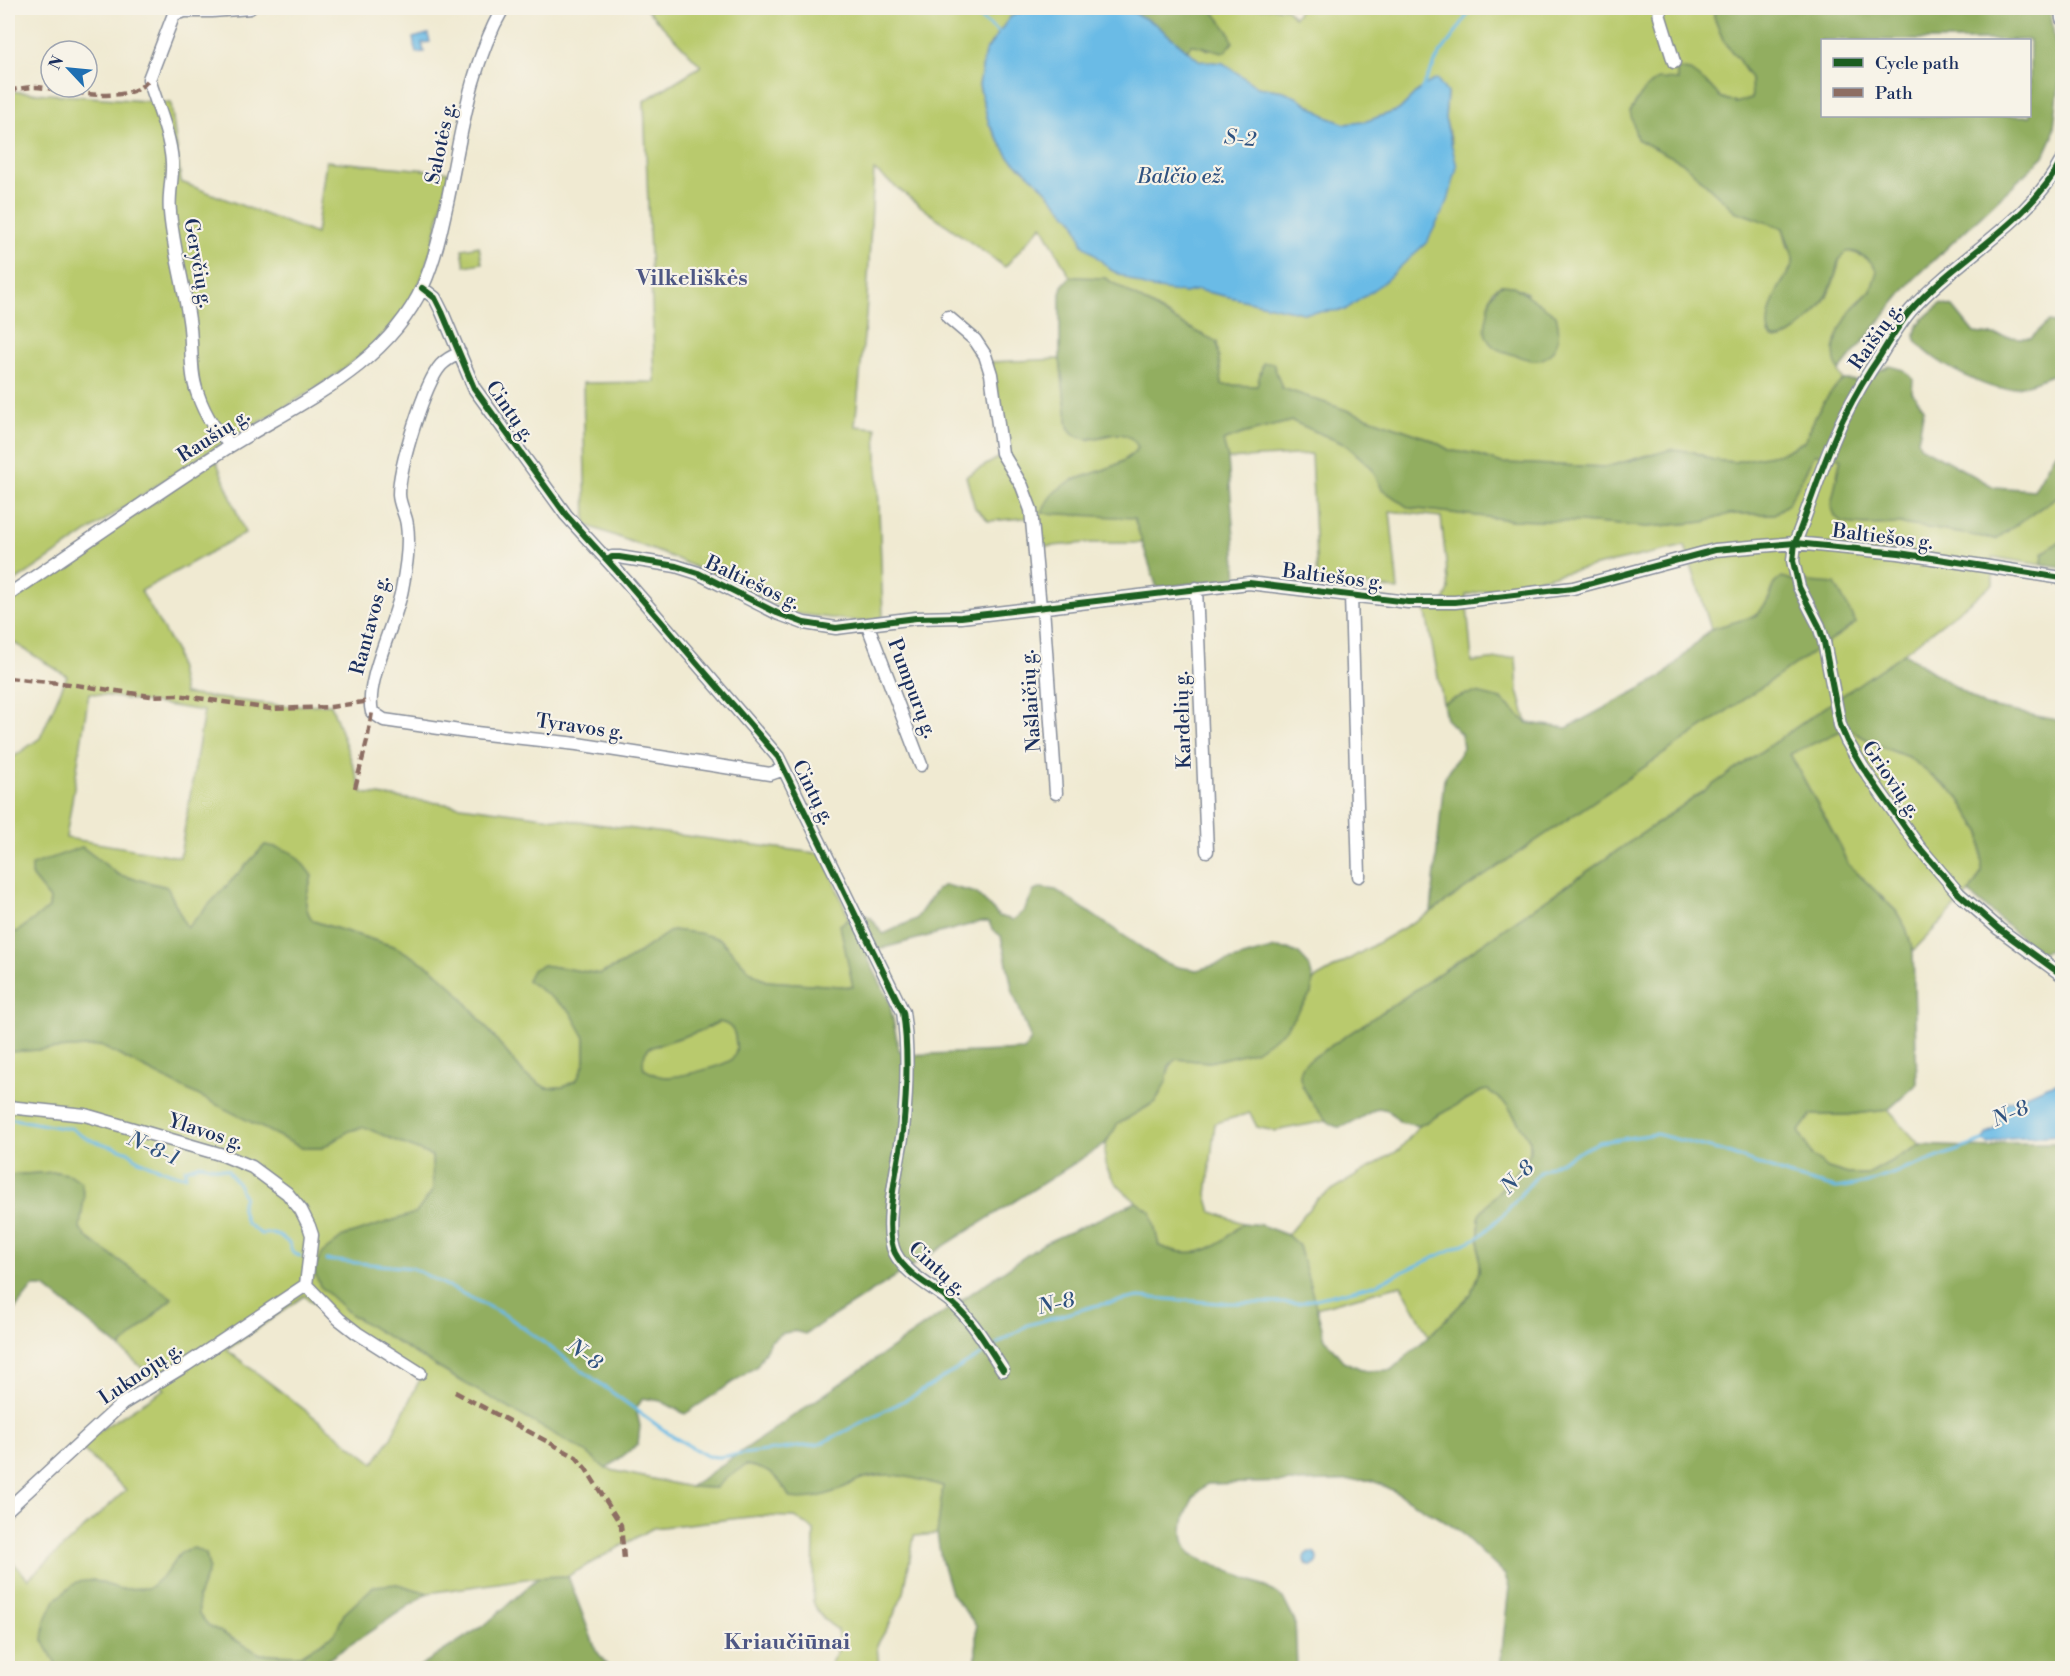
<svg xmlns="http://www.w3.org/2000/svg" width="2070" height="1676" font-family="'Libre Bodoni',serif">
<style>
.green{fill:#b9ca6d;stroke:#6a7c66;stroke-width:1.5;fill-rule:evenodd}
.forest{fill:#92ae60;stroke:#566e5f;stroke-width:1.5;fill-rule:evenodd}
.water{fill:#6bbbe6;stroke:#4375a2;stroke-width:1.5}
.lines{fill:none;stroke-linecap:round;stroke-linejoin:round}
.stream{stroke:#6bbbe6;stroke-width:3}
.minor-casing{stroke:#868c98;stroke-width:15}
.minor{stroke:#fff;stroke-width:12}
.quiet{stroke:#8d6e63;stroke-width:4.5;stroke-dasharray:9 4.5;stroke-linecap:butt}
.cycleway-casing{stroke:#f7f3e8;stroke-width:10}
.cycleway{stroke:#1b5e20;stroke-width:6}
.labels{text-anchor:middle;stroke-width:4.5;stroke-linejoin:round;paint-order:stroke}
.street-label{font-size:20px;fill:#1b2f5e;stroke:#f7f3e8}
.water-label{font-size:21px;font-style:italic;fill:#2f5280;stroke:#f7f3e8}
.quarter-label{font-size:22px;font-weight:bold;fill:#4e5784;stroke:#f7f3e8}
</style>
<rect width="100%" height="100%" fill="#f7f3e8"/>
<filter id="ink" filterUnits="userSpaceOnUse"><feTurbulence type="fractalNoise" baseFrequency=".0167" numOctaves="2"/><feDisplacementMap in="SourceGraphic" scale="12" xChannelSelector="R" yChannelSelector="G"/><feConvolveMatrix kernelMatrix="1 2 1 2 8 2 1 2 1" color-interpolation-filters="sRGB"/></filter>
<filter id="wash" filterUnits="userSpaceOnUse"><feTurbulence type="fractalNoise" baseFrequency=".008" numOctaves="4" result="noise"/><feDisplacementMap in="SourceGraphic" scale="24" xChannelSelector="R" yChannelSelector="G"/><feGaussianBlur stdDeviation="1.35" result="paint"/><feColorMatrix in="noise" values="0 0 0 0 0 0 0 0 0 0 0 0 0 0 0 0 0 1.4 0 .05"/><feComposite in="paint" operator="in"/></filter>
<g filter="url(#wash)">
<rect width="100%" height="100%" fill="#f0ead2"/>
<!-- green -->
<path class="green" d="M645,8H1031L1010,17L985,52L979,86L989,124L1009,157L1040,184L1075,222L1083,244L1184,293L1198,290L1303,313L1452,142L1445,118L1447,93L1423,86L1399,110L1364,122L1345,124L1329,118L1300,99L1284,91L1257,87L1223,63L1200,61L1187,50L1191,45H1197L1208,50L1216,15L1211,8H1286L1294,17L1301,8H1714V17L1724,42L1738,59L1751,79L1752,98L1736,103L1720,97L1707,83L1676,70L1678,80L1637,139L1682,162L1735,211L1783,228L1788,247L1794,254L1793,264L1778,290L1768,334C1775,342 1781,340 1789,335C1811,321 1827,303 1835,277C1838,269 1838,262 1842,254L1848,251C1870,257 1889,269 1869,292C1863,298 1853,305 1850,312C1848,317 1838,368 1839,372C1840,375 1842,377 1843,380C1823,398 1815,416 1805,441L1782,453L1734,462L1713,460L1694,452L1648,455L1606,467L1502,463L1472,453L1451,451L1430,439L1282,388L1272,363L1257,386L1222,385L1217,342L1182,324L1105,278L1070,277L1042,225L1005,267L927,211L874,170L866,316L855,426L876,428L883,617L864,622L797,614L677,559L586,525L583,383L655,382L644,101L701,66ZM1501,285L1513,286L1527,293L1489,302L1493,290Z
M8,91L171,103L181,182L316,234L326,161L449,172C440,210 432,265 412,298C366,372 272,412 200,457C135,499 72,543 8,586Z
M479,246L482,263L465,266L462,249Z
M1060,359L1068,427L1087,440L1121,433L1133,438L1138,447C1124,468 1094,472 1072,480L1135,518L1144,543H1086L1041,547L1035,517L989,521L975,508L966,476L1009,452L991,362Z
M1292,421L1346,445L1371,467L1382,489L1409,508L1512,520L1581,522L1647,527L1704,522L1729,514H1774L1788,504L1815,454L1841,458L1831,505L1864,525L1902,524L1996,539L2062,493V540L2043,553L2042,565L1992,557L1993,584L1904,653L1408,995L1305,1063L1302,1086L1326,1121L1274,1131L1257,1127L1250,1113L1215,1123L1207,1195L1212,1212L1243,1223C1214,1250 1198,1261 1159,1246L1151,1212C1126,1196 1091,1169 1110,1136C1113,1133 1115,1127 1118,1124C1127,1115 1143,1112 1153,1103C1166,1092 1164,1071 1176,1059L1210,1062L1311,994L1313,980L1431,912L1856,623L1774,584C1765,619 1743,621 1711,629L1685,546L1466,595L1472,662L1516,657L1518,691L1527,723L1501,699L1467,694L1443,703L1425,608H1441L1449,590L1441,517L1390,511L1398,590L1317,579L1311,454L1228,459L1223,441L1242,434Z
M216,460L245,533L141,591L175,650L184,694L286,706L331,704L363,793L823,854L849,918L840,925L854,987L766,981L750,971L720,939L672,930L622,964L600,974L543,965L527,980L570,1011L585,1037V1062L577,1080L563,1087L546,1088L525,1075L455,989L396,947L313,921C301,905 307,895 312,876L265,845L187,928L167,887L119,875L82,847L32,877L50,899L49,908L17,932H9L8,761L40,738L67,676L8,639V602ZM89,693L204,711L180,857L66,838Z
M1847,728L1877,745L1908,757L1957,795L1981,833L1982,872L1969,893L1913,951L1906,928L1896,911L1847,863L1837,839L1790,754Z
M719,1022C727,1023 733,1027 735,1036C736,1044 738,1052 733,1059C727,1066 676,1078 665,1077C657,1077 651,1073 644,1069C642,1060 643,1054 649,1048L703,1030Z
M101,1046L302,1148H322L349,1131L364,1127L432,1156L433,1190L416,1214L344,1236L320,1285L350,1314L454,1377L587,1452L606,1469L690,1487L716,1488L726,1478L746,1465C770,1469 779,1477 790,1498L834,1492L860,1479L888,1474L915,1478L943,1486L937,1534L914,1536L904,1593L890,1623L877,1645L879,1668H828L839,1648L838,1630C826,1622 818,1615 813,1601L814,1531L807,1524L793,1517L758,1516L653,1528L568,1576L539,1577L428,1593L397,1584L344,1614L334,1635L301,1655L260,1654L208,1625L199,1614L198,1597L209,1568L206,1554L181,1552L166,1573L150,1588L120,1589L93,1580L43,1640L58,1668H8V1557L28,1579L126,1490L80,1447L103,1428L165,1389L120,1348L172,1298L86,1237L80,1228L84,1196L57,1172L8,1175V1052ZM304,1296L420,1379L390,1439L374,1463L227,1350Z
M1488,1090L1508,1106L1530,1141V1152L1527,1159L1479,1214V1271L1471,1294L1429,1336L1401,1285L1316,1308L1299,1246L1287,1235L1317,1199L1399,1150L1419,1126L1482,1091Z
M1888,1110L1920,1145L1868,1174H1848L1828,1168L1813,1157L1799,1131L1811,1115H1847Z"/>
<!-- forest -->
<path class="forest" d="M1125,8H1211L1229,32L1233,42L1225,52C1214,51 1201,45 1191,45L1187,50L1155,24Z
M1714,8H2050L2060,76L2053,136L2044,156L1912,281L1839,371L1835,362L1834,350L1839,331L1850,312L1871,290L1877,271C1873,260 1850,243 1841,257C1836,263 1837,272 1834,279C1825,302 1813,320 1792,333C1784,338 1779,342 1771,337C1763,325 1773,300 1779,288C1783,280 1791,272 1793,263C1795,256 1785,236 1783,228L1735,211L1682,162L1637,139L1630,112L1644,90L1658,79L1678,80L1676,69L1690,71L1707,83L1720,97L1736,103L1752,98L1751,79L1738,59L1724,42L1714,17ZM2030,40V116H1822V40Z
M1070,277L1105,278L1182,324L1217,342L1222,385L1257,386L1263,363H1273L1282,388L1430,439L1451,451L1472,453L1502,463L1606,467L1673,449L1694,452L1713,460L1734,462L1782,453L1805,441C1815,416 1823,398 1843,380L1866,381L1880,370L1890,366L1904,370L1913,379L1912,392L1924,408L1918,441L1920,446L1994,487L2034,490L2055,453L2062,451V493L1996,539L1902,524L1864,525L1842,523L1835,516L1831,505L1841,458L1815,454L1788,504L1774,514H1729L1704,522L1647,527L1581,522L1512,520L1409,508L1382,489L1371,467L1346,445L1292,421L1242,434L1223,441L1228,459L1237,578L1157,588L1134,518L1042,513C1056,467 1115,481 1138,447C1119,414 1086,458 1068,427L1060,359V294L1062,286Z
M1501,285L1513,286L1556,315C1559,327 1560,336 1555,347C1544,367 1529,360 1511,354C1502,351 1493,349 1488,340C1483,332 1486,322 1488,313C1489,301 1491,292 1501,285Z
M1941,304L1953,307L1974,333L2020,338H2031L2048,322L2062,324V371C2044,377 2024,388 2004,389C1986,390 1916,354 1915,336C1915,322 1931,312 1941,304Z
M2062,540V568L2042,565L2043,553Z
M1782,577L1795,581L1835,584L1856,623L1431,912L1444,779L1463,748L1461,734L1446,719L1443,703L1467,694L1477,693L1501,699L1527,723L1567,728L1662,677L1711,629L1755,616L1770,599L1774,584Z
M1904,653L1985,706L2062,721V948L2039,953L1969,893L1982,872L1981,833L1957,795L1908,757L1877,745L1847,728L1790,754L1837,840L1847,863L1896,911L1906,928L1913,951L1917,1084L1888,1110L1847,1115H1811L1799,1131L1813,1157L1828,1168L1848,1174H1868L1920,1145L1991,1148L2002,1143H2062V1668H1500L1509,1587L1505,1575L1457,1529L1394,1491L1371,1480L1207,1484C1187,1499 1174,1533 1191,1555L1264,1586L1283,1598L1295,1622L1297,1668H976V1625L951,1593L941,1559L937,1534L943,1486C915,1478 889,1470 861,1479C852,1482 844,1488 836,1491C822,1497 805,1500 790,1498C779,1477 770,1469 746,1465L726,1478L716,1488L690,1487L1043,1244L1136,1202L1151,1212L1159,1246C1198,1261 1214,1250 1243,1223L1261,1225L1287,1235L1299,1246L1325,1339L1343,1361L1366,1371L1391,1370L1429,1336L1471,1294L1479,1271V1214L1527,1159L1530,1152V1141L1508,1106L1488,1090L1482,1091L1419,1126L1400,1122L1388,1110L1378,1108C1369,1112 1349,1126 1340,1127C1326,1128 1300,1088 1300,1076C1300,1071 1302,1067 1305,1063L1408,995Z
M265,845C294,850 295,853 312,876C307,895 301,905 313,921L396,947L432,968L455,989L525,1075L546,1088L563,1087L577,1080L585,1062V1038L570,1011L527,980L532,970L543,965L600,974L622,964L672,930L699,933L720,939L750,971L766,981L853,987L840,925C848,919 864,910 872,919C877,924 877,930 884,934L916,919L937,889L945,885L976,893L999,916L1013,920L1024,911L1034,891L1041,888L1056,890L1163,962L1178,967L1197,970L1275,948L1288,949L1299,954L1309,965L1313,980L1311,994L1284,1031L1255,1051L1210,1062L1176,1059L1169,1066L1166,1082L1155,1102L1118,1124L1105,1144L805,1334L794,1331L780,1334L770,1342L757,1366L685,1414L661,1401L643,1398L636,1409L640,1426L638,1444L606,1469L586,1452L454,1377L350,1314L320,1286L314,1271L321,1254L344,1236L416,1213L433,1190L432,1156L364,1127L349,1131L322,1148H302L101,1046L8,1052V931L17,932L49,908L50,899L32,877V865L82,847L119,875L167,887L187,928ZM980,922H989L992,929L1001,936L1013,992L1031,1040L1024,1050L906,1055L899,1050L889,1000L867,957L876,950ZM718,1022C727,1023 733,1027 735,1036C736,1044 738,1052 733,1058C727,1066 676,1078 665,1077C657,1077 651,1073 644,1069C642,1060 643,1054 649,1048L703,1030Z
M57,1172L71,1175L81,1182L84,1196L80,1228L86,1237L172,1298L120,1348L45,1287H33L8,1318V1175Z
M194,1548L206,1554L209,1568L198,1597L199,1614L208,1625L260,1654L301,1655L334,1635L344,1614L374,1586L397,1584L428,1593L315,1668H58L43,1640L45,1622L55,1600L77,1582L93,1580L120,1589L149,1588L166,1573L181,1552Z
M568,1576L596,1650L609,1668H417L486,1624L539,1577Z"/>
<!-- water -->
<path class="water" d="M1031,8H1125L1155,24L1200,61L1223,63L1257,87L1284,91L1300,99L1329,118L1345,124L1364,122L1399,110L1423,86L1437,79L1447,93L1445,118L1457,167L1448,201L1427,242L1384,282L1345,310L1303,313L1198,290L1184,293L1146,287L1111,270L1083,244L1075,222L1040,184L1009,157L989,124L979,85L985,52L1010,17Z
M428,34L430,42L422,43L424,52L416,53L413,38Z
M2062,1082V1135L2007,1138L1989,1144L1984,1141L1986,1134L2001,1125L1997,1112L2004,1103C2025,1098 2041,1085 2062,1082Z
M1304 1559a7 7 0 1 1 14 0a7 7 0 1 1-14 0Z"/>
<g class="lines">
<!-- stream -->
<path class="stream" d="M967,8L1000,33
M1421,90L1439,55L1454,35L1472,8
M8,1118L62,1128H71C86,1142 108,1144 126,1151C130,1152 134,1157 137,1159C143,1163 180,1177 186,1176L185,1169L200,1164L228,1170C230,1176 235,1179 238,1184C241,1189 240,1191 244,1196L241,1206L246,1223L261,1234L272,1233L279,1235L289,1243L293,1253L300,1256
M326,1260L412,1268L507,1316L672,1436L707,1456L719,1457L820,1444L913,1396L982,1354
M997,1344L1028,1325L1094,1306L1139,1297L1219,1303H1299L1374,1285L1479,1237L1504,1214L1541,1171L1599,1142L1656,1134L1725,1152L1788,1175L1836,1188L1867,1183L1986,1140"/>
</g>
</g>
<g filter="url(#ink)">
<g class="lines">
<defs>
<path id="minor" d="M1659,8L1660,17L1674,62
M2061,8L2062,19
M2062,160C2028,224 1958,257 1911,310C1899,324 1889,341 1880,356C1866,376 1854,397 1843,419C1824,458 1811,502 1795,543L1793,561L1799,587L1819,626L1824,642L1840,725L1847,741L1863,768L1919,847L1959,894L1999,929L2062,975
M422,288L435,298L442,312L474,388L566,515L627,582L778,757L903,1012C909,1052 907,1091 903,1131C899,1162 882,1227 895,1253C908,1278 939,1289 957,1307C976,1325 989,1349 1003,1370
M948,317L975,340L985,355L991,374L1002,453L1022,486L1031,510L1040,607
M460,353C453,356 447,359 441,365C424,384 399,468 399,494C399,505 406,514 407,525C410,545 406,569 402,589C397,620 364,682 372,712L384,720L467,732L577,744L770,774L784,769
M230,446C225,437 218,432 213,425C206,415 201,404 197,392C189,370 193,343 189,320C184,284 173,249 170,212C168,195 173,179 172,162C170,134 157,105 149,79L174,14L185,11H212L250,8
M608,560L612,557H619L676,566L698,573L777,613L804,623L836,628L916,618L961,617L1249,583L1408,602H1455L1573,588L1715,550L1795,543L1899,553L2062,578
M1196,588L1207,851
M8,595C78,548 148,499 219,453C291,406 385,370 423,286C435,259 441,231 447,203C461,137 469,67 503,8
M1351,595L1359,876
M1043,607L1056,793
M868,626L921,765
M8,1107L85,1115L223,1155L252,1167L287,1193L301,1210L309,1226L312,1235L306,1285
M306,1285L339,1319L357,1333L420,1373
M8,1509L122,1404L186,1365L306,1285"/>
</defs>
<!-- minor casing -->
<use href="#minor" class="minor-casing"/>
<!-- minor -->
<use href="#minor" class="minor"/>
<!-- quiet -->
<path class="quiet" d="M8,91C17,89 27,87 36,87C67,89 128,108 149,79
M8,678L69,684L151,696L178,695L271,709L331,707L370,701
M355,788L367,741L372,712
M455,1392L576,1457L586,1469L621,1525L624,1559"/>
<defs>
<path id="cycleway" d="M2062,160C2028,224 1958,257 1911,310C1899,324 1889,341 1880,356C1866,376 1854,397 1843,419C1824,458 1811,502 1795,543L1793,561L1799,587L1819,626L1824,642L1840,725L1847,741L1863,768L1919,847L1959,894L1999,929L2062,975
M422,288L435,298L442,312L474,388L566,515L627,582L778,757L903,1012C909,1052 907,1091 903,1131C899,1162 882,1227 895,1253C908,1278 939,1289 957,1307C976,1325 989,1349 1003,1370
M608,560L612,557H619L676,566L698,573L777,613L804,623L836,628L916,618L961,617L1249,583L1408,602H1455L1573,588L1715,550L1795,543L1899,553L2062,578"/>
</defs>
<!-- cycleway casing -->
<use href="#cycleway" class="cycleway-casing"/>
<!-- cycleway -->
<use href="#cycleway" class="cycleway"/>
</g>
</g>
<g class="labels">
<!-- street labels -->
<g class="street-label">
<text transform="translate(440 143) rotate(-78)" y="7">Salotės g.</text>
<text transform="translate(199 263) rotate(80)" y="7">Geryčių g.</text>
<text transform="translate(1875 336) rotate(-55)" y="7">Raišių g.</text>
<text transform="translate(511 411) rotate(55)" y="7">Cintų g.</text>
<text transform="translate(213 435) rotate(-33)" y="7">Raušių g.</text>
<text transform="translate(1883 536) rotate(7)" y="7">Baltiešos g.</text>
<text transform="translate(1333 576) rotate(7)" y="7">Baltiešos g.</text>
<text transform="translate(753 582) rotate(25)" y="7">Baltiešos g.</text>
<text transform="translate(369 625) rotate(-75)" y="7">Rantavos g.</text>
<text transform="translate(913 688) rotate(69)" y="7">Pumpurų g.</text>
<text transform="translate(1030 701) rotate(-94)" y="7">Našlaičių g.</text>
<text transform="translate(1182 720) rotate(-92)" y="7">Kardelių g.</text>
<text transform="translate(580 726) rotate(8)" y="7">Tyravos g.</text>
<text transform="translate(1892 779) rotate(56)" y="7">Griovių g.</text>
<text transform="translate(814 792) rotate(63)" y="7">Cintų g.</text>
<text transform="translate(206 1131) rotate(18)" y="7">Ylavos g.</text>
<text transform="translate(938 1268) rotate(42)" y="7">Cintų g.</text>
<text transform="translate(140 1373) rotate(-34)" y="7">Luknojų g.</text>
</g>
<!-- water labels -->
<g class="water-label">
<text transform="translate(1240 138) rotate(5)" y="7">S-2</text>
<text x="1181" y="183">Balčio ež.</text>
<text transform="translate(2010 1113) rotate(-23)" y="7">N-8</text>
<text transform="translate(153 1148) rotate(24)" y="7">N-8-1</text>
<text transform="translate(1517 1177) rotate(-45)" y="7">N-8</text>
<text transform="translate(1056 1303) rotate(-14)" y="7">N-8</text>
<text transform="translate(585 1354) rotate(36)" y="7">N-8</text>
</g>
<!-- quarter labels -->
<g class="quarter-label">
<text x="692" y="285">Vilkeliškės</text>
<text x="787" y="1649">Kriaučiūnai</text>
</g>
</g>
<!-- margin -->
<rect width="2070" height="1676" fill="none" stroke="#f7f3e8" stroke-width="30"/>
<!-- legend -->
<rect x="1821" y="39" width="210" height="78" fill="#f7f3e8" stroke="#9fa5b1" stroke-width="1.5"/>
<rect x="1833" y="58" width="30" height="9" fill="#1b5e20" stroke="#9fa5b1" stroke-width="1.5"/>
<text x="1875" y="69" font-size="18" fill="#1b2f5e">Cycle path</text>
<rect x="1833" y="88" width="30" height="9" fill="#8d6e63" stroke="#9fa5b1" stroke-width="1.5"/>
<text x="1875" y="99" font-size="18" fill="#1b2f5e">Path</text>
<!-- north arrow -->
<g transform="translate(69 69) rotate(296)"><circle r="28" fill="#f7f3e8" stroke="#9fa5b1" stroke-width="1.5"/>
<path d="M0-4.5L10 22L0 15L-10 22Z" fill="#1f6fb2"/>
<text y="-9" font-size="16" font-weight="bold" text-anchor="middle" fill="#1b2f5e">N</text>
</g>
</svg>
